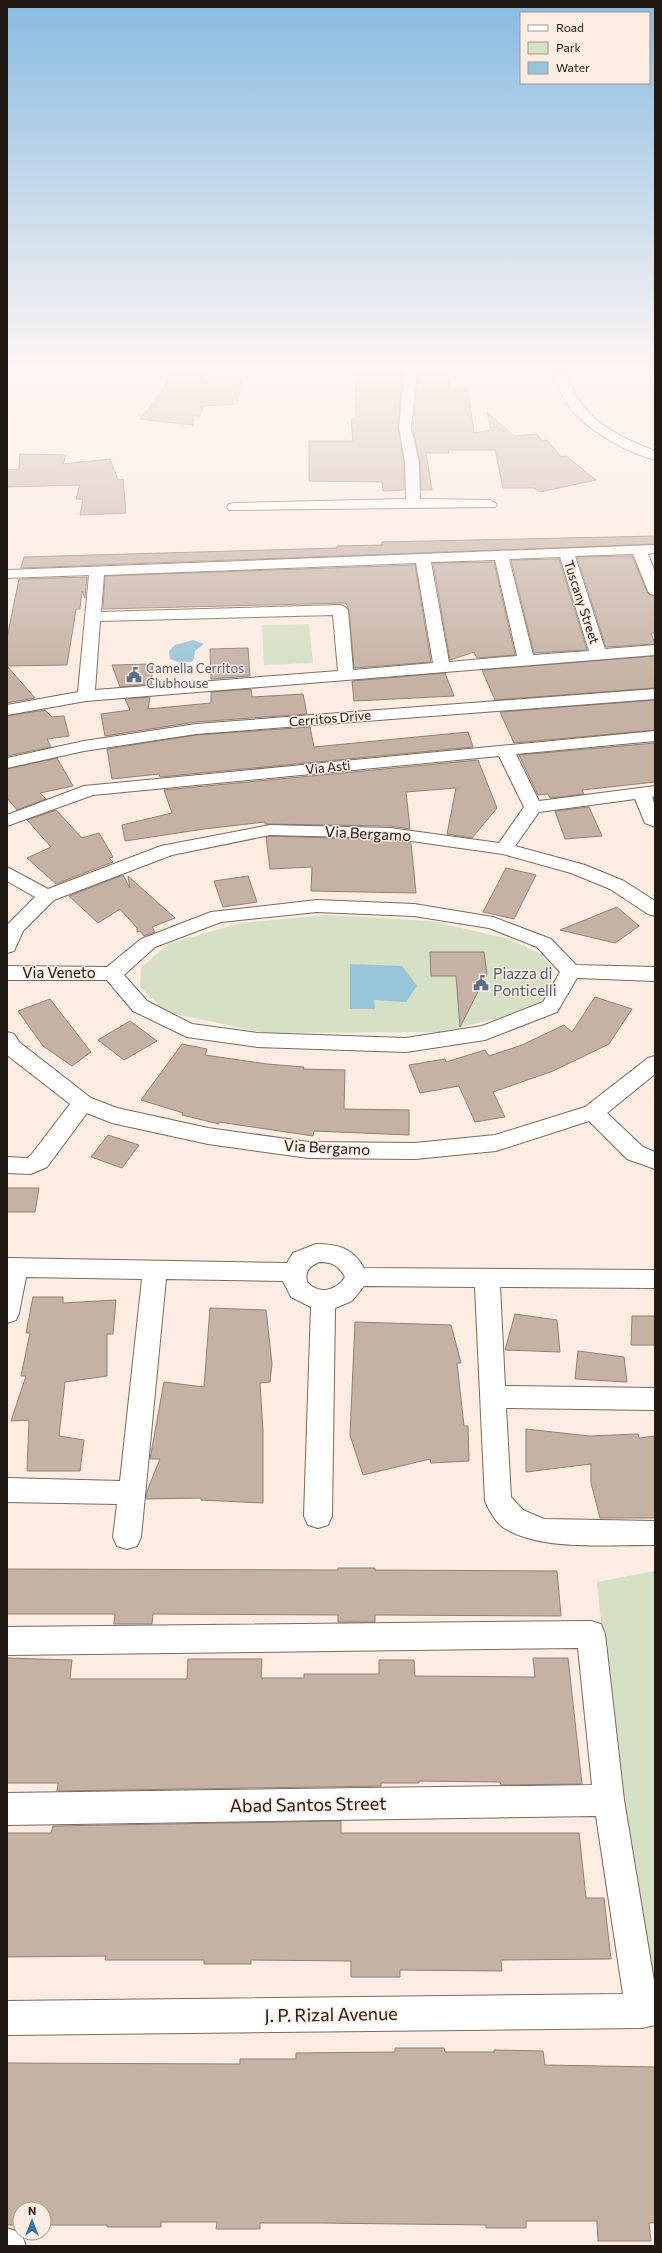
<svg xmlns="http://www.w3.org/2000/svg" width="662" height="2253" font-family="Commissioner,sans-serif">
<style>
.green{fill:#d5e0c4}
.water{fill:#99c5d8}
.building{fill:#c5b2a5;stroke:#938174}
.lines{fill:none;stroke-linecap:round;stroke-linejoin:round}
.minor-casing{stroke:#7b6a5d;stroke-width:2}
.minor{fill:#fff;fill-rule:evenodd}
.labels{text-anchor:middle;stroke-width:3;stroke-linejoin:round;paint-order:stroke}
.far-street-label{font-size:13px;fill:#1f1813;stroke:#fcece1}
.far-service-label{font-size:13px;fill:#4e5e75;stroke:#fcece1;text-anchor:start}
.street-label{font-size:15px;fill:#1f1813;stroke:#fcece1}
.service-label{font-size:15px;fill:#4e5e75;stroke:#fcece1;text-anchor:start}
.near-street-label{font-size:18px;fill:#1f1813;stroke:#fcece1}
</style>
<rect width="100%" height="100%" fill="#fcece1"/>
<!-- green -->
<path class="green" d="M309,624L313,663L264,665L262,625Z
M326,915L431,921L509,939L540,954L553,967L550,993L526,1011L441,1032L266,1033L166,1012L140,987L141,968L168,944L240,923Z
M655,1571V1971H648L618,1787L597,1582Z"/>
<!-- water -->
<path class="water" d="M193,640L204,644L195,651L194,659L191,662H179L170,659L169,651L175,645Z
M350,964L402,966L417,986L406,1002L374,1000L375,1009H350Z"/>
<!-- building -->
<path class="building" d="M355,367H403L398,428L404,462V490L383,491L382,482L309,481V441H353L351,419H356Z
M418,367H444L451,389H468L474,433L491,430L487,412L514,436L537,434L542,441L547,440L561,457L566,456L596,480L540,492L534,488H503L495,450H448L449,453H426L432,490H421L420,462L413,428Z
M172,370L207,371L200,380H242L237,404L203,406L200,416H193V425L140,419L160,394Z
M20,454L66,455L63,464L110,459L118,480L123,479L126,513L80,515L83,499H76L80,485L7,487V470L19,469Z
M655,536V544L21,568L24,557L337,548V546L382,545V542Z
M632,556L647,592L650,595L655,596V633H651L655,644L606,647L577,557Z
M559,559L587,650L534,653L511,560Z
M494,562L515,655L477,658L474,652L450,660L433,563Z
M415,565L431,662L354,668L349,610L346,603L103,609L105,576Z
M87,577L85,598L82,591L80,609H76L67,665L7,666L35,698L7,703V638L19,579Z
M248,648L250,676L211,679L210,649Z
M655,656V688L495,700L482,670Z
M153,664L151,684L120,687L112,665Z
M445,673L454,696L354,701L352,681Z
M251,689L252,697L303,694L307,714L196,722L105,736L101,714L130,710L125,699L150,697L148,709L211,703V692Z
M655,700V730L514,743L500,712Z
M45,710L52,717L64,716L69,736L47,739L51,747L7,756V716Z
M310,727L314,747L468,732L473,747L160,777L159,774L112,779L107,749L196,735Z
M655,743V782L582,790L584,794L550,798L548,794L538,795L519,755Z
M57,758L73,786L40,793L46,799L17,810L7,798V769Z
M478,760L497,808L472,838L447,834L456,788L406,792L410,829L390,826L265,824V822L204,829L125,841L122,825L172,813L164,790Z
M589,807L602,836L565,839L555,811Z
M56,810L82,838L99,833L113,857L109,858L113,862L56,884L27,858L51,847L27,820Z
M270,836L390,840L411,843L416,893L311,891L312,867L270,869L266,837Z
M506,868L536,875L514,919L483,912Z
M123,875L130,888L128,876L175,918L152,927L155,932L144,936L140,931L137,932V928L120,909L98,923L69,896Z
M248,876L257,902L223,907L214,881Z
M617,907L639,926L615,943L560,930Z
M430,952H484L487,974L460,1027L456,976H431Z
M595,997L632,1009L609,1044L553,1071L493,1092L505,1117L475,1122L459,1086L420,1093L409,1065L445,1059L446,1062L485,1050L489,1056L522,1045L564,1025L572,1032Z
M50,999L91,1052L72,1066L43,1046L18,1011Z
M130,1021L157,1041L124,1060L98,1040Z
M182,1044L207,1049L205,1055L267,1064L304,1067L303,1069L345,1070L344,1109L409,1110V1135L314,1131L313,1136L219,1122V1124L182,1115L183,1113L141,1100Z
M108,1135L139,1145L122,1168L91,1157Z
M7,1188H39L35,1212H7Z
M33,1297H63V1303L116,1300L113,1334H107V1376L65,1382L59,1436L84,1440L80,1471H27L29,1420L11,1421L26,1376H21L30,1333H26Z
M210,1308L266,1310L272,1364L270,1382L260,1383L263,1431V1503L201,1500V1498L146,1499L147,1491L160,1459H150L164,1382L204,1387Z
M515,1314L557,1320L560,1352L505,1350Z
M632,1316H655V1345H631Z
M355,1322L451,1325L461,1363H457L464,1426H468L469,1461L431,1463L430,1459L363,1475L350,1435Z
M578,1351L624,1357L627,1382L575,1379Z
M526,1429L589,1436L638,1434L639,1438L655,1436V1518H600L591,1483V1464L526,1472Z
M338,1568H375V1570L557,1571L561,1616L375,1615V1622H338V1615L153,1614L152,1624H114L115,1614H7V1569L338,1570Z
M7,1658L72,1660L70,1679H187L188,1659H262L261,1678H304V1674H379V1660H414L415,1676L535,1677L533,1658H568L582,1784L501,1785L500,1782L419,1781V1783H381V1786L57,1791L58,1783H7Z
M341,1821V1833H579L586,1898H604L611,1959L501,1960L502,1971L400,1970V1977H351V1961L251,1960V1964H204V1960H105L106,1956L7,1957V1833H51L53,1826Z
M395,2048H444L445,2052H494V2050L543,2051L545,2065L655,2067V2223H649L651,2241H598L597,2221H526V2228H486V2225L318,2223H260V2229H216L217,2222H161V2227H107V2225H44V2209H20V2225H7V2063L240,2064V2059H296V2053L395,2052Z"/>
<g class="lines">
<defs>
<path id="minor" d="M405,367H417L411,428L419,462L420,499L490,500L497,504L495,507L229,510L227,507L229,504L234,503L406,499L405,462L399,428Z
M552,367H564C580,418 608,432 655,451V460C625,452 582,428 566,402C559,391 556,379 552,367Z
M655,545V553L648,554L655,572V595L650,594L648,591L633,554L575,556L605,649L655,645V655L86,701L7,715V705L78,692L89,575L7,578V570ZM560,557L589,651L533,655L509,559ZM495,560L517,656L449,662L431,562ZM416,563L433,663L353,670L348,610L345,607L340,605L101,612L104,575ZM333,615L338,671L95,690L100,621Z
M655,689V699L196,734L84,751L7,768V758L84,741L196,724Z
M655,731V741L516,754L539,801L655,786V796L652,797L655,806V827L645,823L635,799L539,812L515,846L585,865L624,881L655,901V916L648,914L610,889L571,873L503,854L390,838L270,835L172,855L54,900L23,931L14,951L7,953V925L35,897L7,881V867L48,889L161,846L270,825L390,828L499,843L524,807L499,756L93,795L7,826V815L84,786Z
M317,900L414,904L493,917L551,939L576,965L655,967V981L577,978L557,1012L485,1040L406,1052L257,1047L187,1037L133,1011L107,980H7V966L107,967L141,939L211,912ZM317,912L414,916L489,928L537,947L560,972L543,1002L482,1026L406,1038L257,1033L192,1024L147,1001L124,975L155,947L221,922Z
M7,1032L14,1034L19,1042L91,1098L117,1108L208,1128L309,1142L415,1143L495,1135L585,1107L648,1058L655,1056V1074L607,1113L643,1147L655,1152V1169L627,1159L589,1121L496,1151L415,1159L309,1158L208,1144L112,1123L87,1113L47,1167L31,1174L7,1173V1157L27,1158L31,1155L70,1104L7,1055Z
M316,1244C337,1244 353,1248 364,1268L655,1270V1288L500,1287L505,1386L655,1388V1410L506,1408L511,1497L523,1510L544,1519L655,1521V1545C610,1544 543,1552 504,1528C496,1523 489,1510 485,1501L475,1287L364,1286L352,1301L335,1308L332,1516L328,1525L318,1528L308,1525L304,1516L311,1307L291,1297L283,1281L166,1279L141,1537L137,1546L127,1549L117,1546L113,1537L117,1504L7,1502V1478L120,1481L142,1279L26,1277L19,1313L16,1320L7,1323V1258L287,1263L293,1253ZM319,1262C332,1262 338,1265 345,1277C336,1291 319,1295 307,1282C305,1270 309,1267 319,1262Z
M591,1621L601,1624L605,1634L624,1800L655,1987V2025L642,2028L7,2035V2001L623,1994L596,1816L7,1825V1793L592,1785L578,1648L7,1655V1627Z
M7,2228L21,2233L26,2246H7Z"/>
</defs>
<!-- minor casing -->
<use href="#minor" class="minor-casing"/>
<!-- minor -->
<use href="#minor" class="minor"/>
</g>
<!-- sky -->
<linearGradient id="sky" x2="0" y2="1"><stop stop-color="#88bbe2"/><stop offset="0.54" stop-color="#fef6f2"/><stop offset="1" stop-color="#fef6f2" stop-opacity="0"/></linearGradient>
<rect width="662" height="683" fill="url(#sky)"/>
<!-- icons -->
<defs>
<symbol id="civic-bare" viewBox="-9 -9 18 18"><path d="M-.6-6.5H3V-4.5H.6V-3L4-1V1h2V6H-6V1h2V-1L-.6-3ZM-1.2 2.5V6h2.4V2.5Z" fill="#5c6f8a" stroke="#fcece1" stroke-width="2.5" paint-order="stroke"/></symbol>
</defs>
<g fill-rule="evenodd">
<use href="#civic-bare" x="123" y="664" width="22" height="22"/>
<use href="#civic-bare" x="470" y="972" width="22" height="22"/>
</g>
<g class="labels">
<!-- far-street labels -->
<g class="far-street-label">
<text transform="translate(582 602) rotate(72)" y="5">Tuscany Street</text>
<text transform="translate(330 718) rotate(-5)" y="5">Cerritos Drive</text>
<text transform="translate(328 767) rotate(-6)" y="5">Via Asti</text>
</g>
<!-- far-service labels -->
<g class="far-service-label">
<text x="146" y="673">Camella Cerritos<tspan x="146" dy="15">Clubhouse</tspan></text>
</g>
<!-- street labels -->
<g class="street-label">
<text transform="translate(368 834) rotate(3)" y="5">Via Bergamo</text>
<text x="59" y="978">Via Veneto</text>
<text transform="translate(327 1148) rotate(3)" y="5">Via Bergamo</text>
</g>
<!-- service labels -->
<g class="service-label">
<text x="493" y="979">Piazza di<tspan x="493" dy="17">Ponticelli</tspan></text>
</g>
<!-- near-street labels -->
<g class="near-street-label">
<text transform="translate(308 1805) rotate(-1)" y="6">Abad Santos Street</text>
<text transform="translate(331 2015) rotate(-1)" y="6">J. P. Rizal Avenue</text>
</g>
</g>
<!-- border -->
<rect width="662" height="2253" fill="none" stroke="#1f1813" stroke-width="16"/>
<!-- legend -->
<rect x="520" y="12" width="130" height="72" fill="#fcece1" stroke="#a4978f"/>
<rect x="528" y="25" width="20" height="6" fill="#ffffff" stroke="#a4978f"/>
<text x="556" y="32" font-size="12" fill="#1f1813">Road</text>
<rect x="528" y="42" width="20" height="12" fill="#d5e0c4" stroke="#a4978f"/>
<text x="556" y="52" font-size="12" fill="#1f1813">Park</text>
<rect x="528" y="62" width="20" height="12" fill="#99c5d8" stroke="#a4978f"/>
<text x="556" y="72" font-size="12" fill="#1f1813">Water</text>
<!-- north arrow -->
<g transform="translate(32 2221)"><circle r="19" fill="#fcece1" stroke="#a4978f"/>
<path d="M0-3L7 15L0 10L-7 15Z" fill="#3375ab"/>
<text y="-6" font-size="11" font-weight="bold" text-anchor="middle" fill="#1f1813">N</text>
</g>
</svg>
